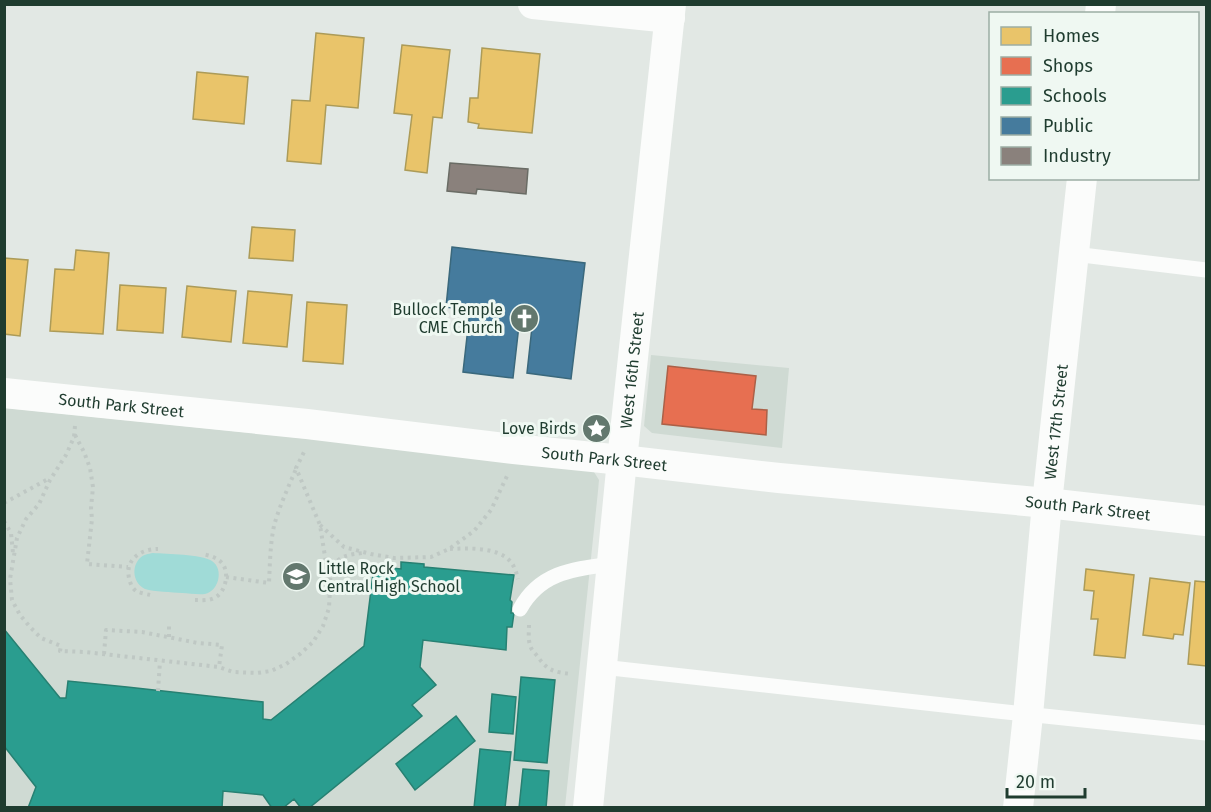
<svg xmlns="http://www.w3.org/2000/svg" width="1211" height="812" font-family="'Fira Sans',sans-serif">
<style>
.built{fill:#cfdad3}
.water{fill:#a0dbd7}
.homes{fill:#e9c46a;stroke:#ac9b58;stroke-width:1.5}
.shops{fill:#e76f51;stroke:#ab6047;stroke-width:1.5}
.schools{fill:#2a9d8f;stroke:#278072;stroke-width:1.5}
.public{fill:#457b9d;stroke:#3a687c;stroke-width:1.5}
.industry{fill:#8a817c;stroke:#6a6c65;stroke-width:1.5}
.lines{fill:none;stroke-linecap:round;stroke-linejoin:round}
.path{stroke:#bfc8c4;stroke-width:4;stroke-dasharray:3 4.5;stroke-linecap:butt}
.service{stroke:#fbfcfb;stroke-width:15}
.minor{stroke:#fbfcfb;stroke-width:30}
.labels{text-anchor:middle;stroke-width:6;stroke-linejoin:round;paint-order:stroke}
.poi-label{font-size:16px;fill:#1f3c2f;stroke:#eff8f2;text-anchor:end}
.street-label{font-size:16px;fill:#1f3c2f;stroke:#eff8f2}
</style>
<rect width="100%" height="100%" fill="#e2e8e4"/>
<!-- built -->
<path class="built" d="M651,355L789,368L782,448L652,433L644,426Z
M5,408L291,437L583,469L594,472L599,480L598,491L565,807L5,808Z"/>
<!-- water -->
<path class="water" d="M153,553C167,554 201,554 212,561C224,569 219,591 205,594C197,595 189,593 182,593C172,592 154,592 145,589C133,583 131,567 140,558C144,554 148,554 153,553Z"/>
<!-- homes -->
<path class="homes" d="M316,33L364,38L358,108L326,105L321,164L287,161L292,100L310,101Z
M402,45L450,50L442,118L433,117L427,173L405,170L412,115L394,113Z
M482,48L540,54L532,133L478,128L479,124L468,122L470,98H478Z
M197,72L248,77L244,124L193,119Z
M252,227L295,230L293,261L249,258Z
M76,250L109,253L103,334L50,331L55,269L74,270Z
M4,258L28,260L20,336L4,334Z
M120,285L166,288L163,333L117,330Z
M187,286L236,291L231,342L182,337Z
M248,291L292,295L287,347L243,343Z
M307,302L347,305L343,364L303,361Z
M1086,569L1134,575L1125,658L1094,655L1098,619H1091L1094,591L1084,590Z
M1150,578L1190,583L1183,635L1174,634L1173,639L1143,635Z
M1195,581L1206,582V666L1188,664Z"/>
<!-- shops -->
<path class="shops" d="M668,366L756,376L752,409L767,410L766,435L662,424Z"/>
<!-- schools -->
<path class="schools" d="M401,562L424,564V567L514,575L510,600L512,602L511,613H514L512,627H507L506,650L423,640L420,667L436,685L412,705L422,716L309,808H301L294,799L283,808H272L263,795L223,791L222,808H28L36,787L4,746V629L60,698H66L68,681L127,687L263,702V719L271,720L364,646L374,566L401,569Z
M521,677L555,680L547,763L514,760Z
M492,694L516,697L513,734L489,732Z
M456,716L475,741L415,790L396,764Z
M480,749L511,752L505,808H474Z
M523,769L549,771L546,808H519Z"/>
<!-- public -->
<path class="public" d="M452,247L585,263L571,379L527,373L532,327L519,325L513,378L463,372L470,310L446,307Z"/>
<!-- industry -->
<path class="industry" d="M450,163L528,169L526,194L477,189L476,194L447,191Z"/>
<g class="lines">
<!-- path -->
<path class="path" d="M75,426L74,437L66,455L50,480L39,504L26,519L17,538L10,579L12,600L20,615L30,627L41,638L61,646L60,651L85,652L219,667L233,672L257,673L271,671L286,664L300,654L313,642L323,626L329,608L330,588L320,525L296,468L304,452
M75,435L84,452L90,468L93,487L91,508L92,519L87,564L128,567
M4,503L50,478
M4,521L11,533L13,553
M320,525L344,547L371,554L394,558L431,557L449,549L474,531L491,510L507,476
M450,549C467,548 498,547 510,561C514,565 517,574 518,579
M387,568L388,557
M226,577L269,583C270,564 270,545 274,526C279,507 288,488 296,469
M330,581C332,558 342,555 363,553
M150,595C146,594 140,593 136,591C132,588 130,583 129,578C125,559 141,549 158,549
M195,600C201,600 208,601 214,598C226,593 231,570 220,561C215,557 208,555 202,554
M529,625C529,631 528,639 530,645C531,650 535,653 538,657C548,671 554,672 571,674
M169,637V626
M104,654L106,630L142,632L198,643L222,645L219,667
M158,691L160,661"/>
<!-- service -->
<path class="service" d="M1074,254L1206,270
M520,609C540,572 574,569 611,564
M602,667L997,711L1206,733"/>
<!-- minor -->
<g class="minor">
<path d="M533,4L670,18"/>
<path d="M1100,14L1101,4"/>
<path id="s1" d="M4,393L307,424L514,449L622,460L779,478L1047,503L1206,521"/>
<path id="s2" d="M588,808L622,460L671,4"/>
<path id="s3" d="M1018,808L1028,715L1047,503L1082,178"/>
</g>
</g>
<!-- icons -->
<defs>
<symbol id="church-disc" viewBox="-11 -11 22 22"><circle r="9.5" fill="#63786e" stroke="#eff8f2"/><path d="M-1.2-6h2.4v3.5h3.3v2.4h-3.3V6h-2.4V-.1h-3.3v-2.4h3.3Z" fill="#fff"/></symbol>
<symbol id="sight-disc" viewBox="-11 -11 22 22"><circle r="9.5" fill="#63786e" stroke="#eff8f2"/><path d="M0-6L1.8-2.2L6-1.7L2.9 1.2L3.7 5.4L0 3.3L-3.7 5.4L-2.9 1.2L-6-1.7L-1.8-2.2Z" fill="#fff"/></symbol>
<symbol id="school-disc" viewBox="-11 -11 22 22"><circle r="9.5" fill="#63786e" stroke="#eff8f2"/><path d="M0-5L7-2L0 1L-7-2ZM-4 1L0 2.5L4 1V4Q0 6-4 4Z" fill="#fff"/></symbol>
</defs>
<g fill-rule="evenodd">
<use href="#church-disc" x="508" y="302" width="33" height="33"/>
<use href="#sight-disc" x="580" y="412" width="33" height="33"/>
<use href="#school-disc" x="280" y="560" width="33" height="33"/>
</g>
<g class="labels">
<!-- poi labels -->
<g class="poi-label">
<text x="503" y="315">Bullock Temple<tspan x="503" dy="18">CME Church</tspan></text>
<text x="576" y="434">Love Birds</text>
<text x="318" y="574" text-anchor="start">Little Rock<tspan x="318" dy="18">Central High School</tspan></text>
</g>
<!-- street labels -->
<g class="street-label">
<text dy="6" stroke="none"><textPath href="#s2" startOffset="440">West 16th Street</textPath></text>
<text dy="6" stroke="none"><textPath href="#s1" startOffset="118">South Park Street</textPath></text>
<text dy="6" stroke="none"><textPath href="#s3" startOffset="388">West 17th Street</textPath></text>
<text dy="6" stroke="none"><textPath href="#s1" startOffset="604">South Park Street</textPath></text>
<text dy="6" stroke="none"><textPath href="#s1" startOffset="1090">South Park Street</textPath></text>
</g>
</g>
<!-- border -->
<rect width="1211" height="812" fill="none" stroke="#1f3c2f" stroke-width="12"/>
<!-- legend -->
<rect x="989" y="12" width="210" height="168" fill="#eff8f2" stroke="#9cada4" stroke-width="1.5"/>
<rect x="1001" y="27" width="30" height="18" fill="#e9c46a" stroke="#9cada4" stroke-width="1.5"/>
<text x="1043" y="42" font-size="18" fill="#1f3c2f">Homes</text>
<rect x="1001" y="57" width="30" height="18" fill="#e76f51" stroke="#9cada4" stroke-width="1.5"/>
<text x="1043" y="72" font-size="18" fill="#1f3c2f">Shops</text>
<rect x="1001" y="87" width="30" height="18" fill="#2a9d8f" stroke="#9cada4" stroke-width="1.5"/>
<text x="1043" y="102" font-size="18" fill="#1f3c2f">Schools</text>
<rect x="1001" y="117" width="30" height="18" fill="#457b9d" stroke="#9cada4" stroke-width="1.5"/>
<text x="1043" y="132" font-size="18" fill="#1f3c2f">Public</text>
<rect x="1001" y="147" width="30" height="18" fill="#8a817c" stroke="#9cada4" stroke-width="1.5"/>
<text x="1043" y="162" font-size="18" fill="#1f3c2f">Industry</text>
<!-- scale -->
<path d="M1007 788v9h78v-9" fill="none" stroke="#1f3c2f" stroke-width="3"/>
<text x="1016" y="788" font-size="18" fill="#1f3c2f" stroke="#eff8f2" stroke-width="4.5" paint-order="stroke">20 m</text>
</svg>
